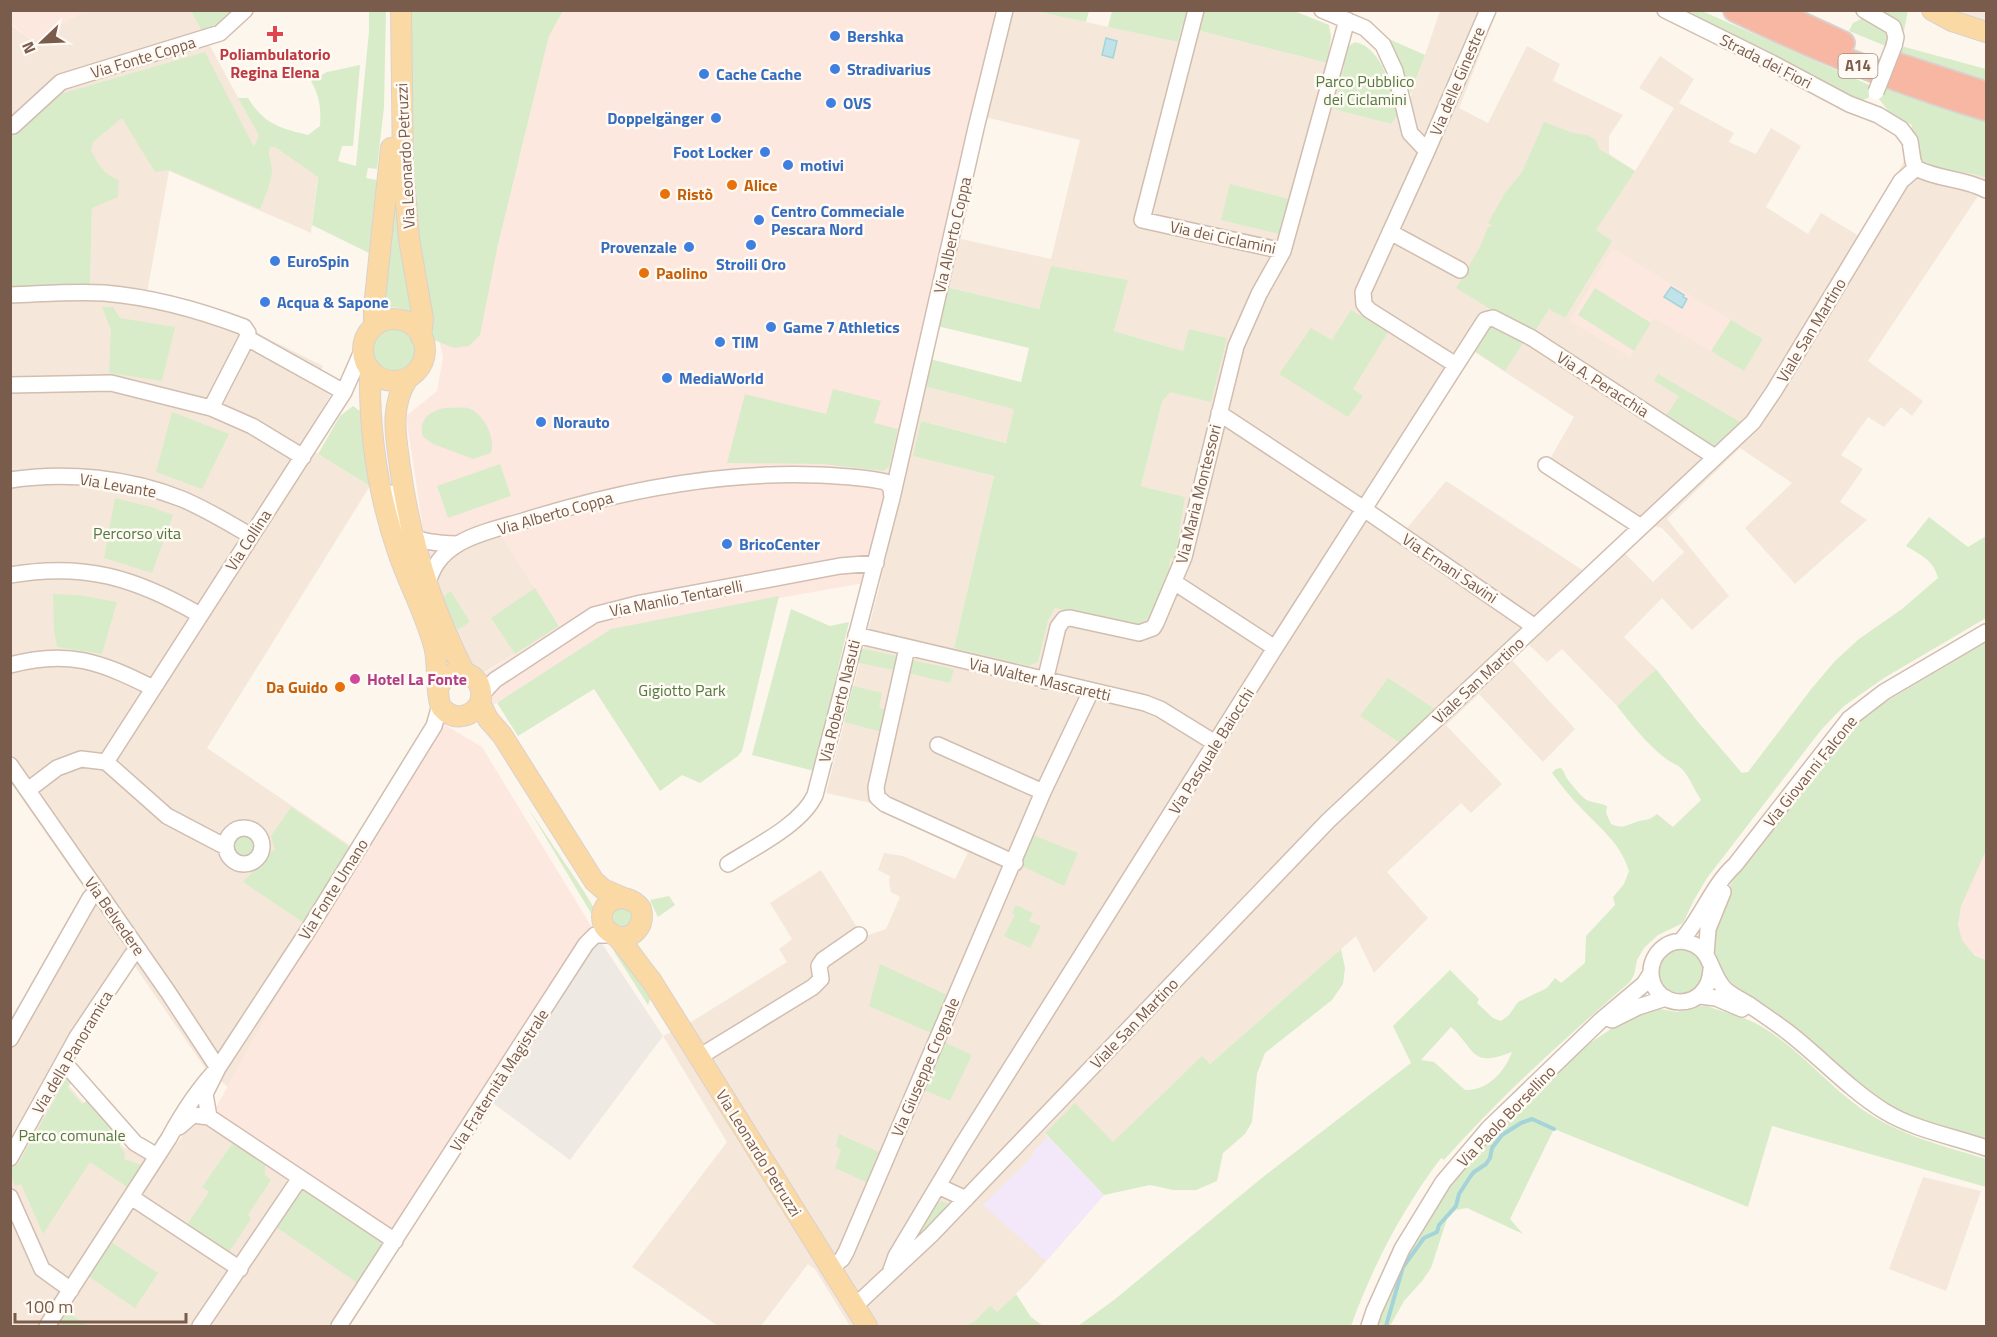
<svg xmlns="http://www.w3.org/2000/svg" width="1997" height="1337" font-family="'Titillium Web',sans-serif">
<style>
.residential{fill:#f5e8da;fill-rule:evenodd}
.commercial{fill:#fde8e0}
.industrial{fill:#efe9e4}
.education{fill:#f3e8fa}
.green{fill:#d8ecc9;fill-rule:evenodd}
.water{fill:#bfe3e8;stroke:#a5d3da;stroke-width:1.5}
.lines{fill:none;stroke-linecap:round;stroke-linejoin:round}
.stream{stroke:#a5d3da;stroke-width:4}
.minor-casing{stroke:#d1beb0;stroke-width:18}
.major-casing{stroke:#dad1cd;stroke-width:22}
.highway-casing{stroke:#dad1cd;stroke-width:26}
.minor{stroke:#fff;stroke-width:15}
.major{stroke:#fbd9a5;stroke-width:20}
.highway{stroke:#f7b7a3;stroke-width:22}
.minor-bridge-casing{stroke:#d1beb0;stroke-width:18;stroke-linecap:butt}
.minor-bridge{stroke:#fff;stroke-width:15}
.health-dot{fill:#e0444e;stroke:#fffaf3;stroke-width:2}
.shop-dot{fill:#3f7fe0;stroke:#fffaf3;stroke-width:2}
.food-dot{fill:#e8710a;stroke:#fffaf3;stroke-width:2}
.hotel-dot{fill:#d1479c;stroke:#fffaf3;stroke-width:2}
.labels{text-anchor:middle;stroke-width:5;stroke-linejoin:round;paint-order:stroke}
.shield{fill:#fffaf3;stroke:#a28b7f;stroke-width:1.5}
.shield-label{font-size:15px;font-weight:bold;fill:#7a5c4d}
.shop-label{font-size:16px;font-weight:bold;fill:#366cbe;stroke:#fffaf3;text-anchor:start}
.health-label{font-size:16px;font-weight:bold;fill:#be3a42;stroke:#fffaf3}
.street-label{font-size:16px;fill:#7a5c4d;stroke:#fffaf3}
.park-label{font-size:16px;fill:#537a41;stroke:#fffaf3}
.food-label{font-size:16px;font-weight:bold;fill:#c56008;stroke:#fffaf3;text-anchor:start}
.hotel-label{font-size:16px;font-weight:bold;fill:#b23c85;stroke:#fffaf3;text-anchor:start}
</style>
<rect width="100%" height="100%" fill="#fdf6ec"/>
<!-- residential -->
<path class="residential" d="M84,11H191L259,136L321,146L311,233L169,171L147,293L246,324L261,335L323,366L319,375L337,384L302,444L370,486L207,748L354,848L336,889L228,1087L205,1068L134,965L73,1053L62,1078L122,1146L161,1166L191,1124L213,1113L401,1239L344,1326H11V1019L85,889L11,783V289H90L92,209L11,261L10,24L32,41Z
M1012,11H1035L1178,42L1182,26L1344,67L1333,109L1391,124L1410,99L1440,11H1497L1459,108L1488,123L1527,46L1560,64L1553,81L1623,115L1609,136V154L1635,171L1674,108L1639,88L1660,56L1694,79L1679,103L1734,133L1729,142L1756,154L1771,128L1801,146L1766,207L1808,234L1821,213L1859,236L1901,167L1906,155L1921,159L1932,165L1950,170L1972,172L1986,178V184L1868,361L1923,401L1912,416L1901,407L1884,427L1868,417L1841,455L1863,469L1840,502L1867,520L1795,584L1745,528L1792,483L1740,448L1667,519L1729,596L1692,630L1662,598L1624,637L1656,669L1617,706L1562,649L1547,662L1527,643L1511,659L1575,729L1543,762L1479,694L1446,725L1502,784L1471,813L1461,803L1387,872L1428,918L1374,973L1356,936L1210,1064L1202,1057L1113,1143L1075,1104L1045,1134L1104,1195L1027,1283L996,1313L990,1307L975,1321L965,1326H850L815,1269L808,1264L761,1326H718L632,1267L727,1142L663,1036L688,1024L787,962L779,949L792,939L770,903L821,870L863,937L886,929L900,897L891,892L889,882L890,876L878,870L884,853L903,856L955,879L968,853L871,803L826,793L881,580L924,386L1015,408L1007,443L921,421L914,456L994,476L954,648L1038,661L1048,621L1055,608L1097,618L1168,568L1184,497L1141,486L1162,402L1169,392L1183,351L1114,331L1127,280L1051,267L1039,309L946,287L957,238L1051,259L1080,140L985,117ZM1473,351L1574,417L1547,464L1636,523L1662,528L1684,552L1653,582L1615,543L1584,571L1446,481L1407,528L1375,508Z
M1941,11H1986V28Z
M500,533L559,626L480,675L470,670L431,582L450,553Z
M1923,1177L1981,1191L1946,1291L1889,1269Z"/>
<!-- commercial -->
<path class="commercial" d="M10,11L11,10L84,11L32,41L11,24Z
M563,11H993L995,15L974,108L957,238L881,580L768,600L500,701L485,709L492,688L485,673L559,625L500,534L451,553L431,582L406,416L437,391L443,357L433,314L497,249L549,36Z
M1612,248L1731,320L1711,351L1654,318L1630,357L1570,321Z
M442,723L482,747L599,939L401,1239L213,1113L336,889Z
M1986,851V960L1944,940Z"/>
<!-- industrial -->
<path class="industrial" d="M599,939L663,1036L570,1160L490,1101L592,944Z"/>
<!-- education -->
<path class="education" d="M1048,1137L1104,1195L1046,1261L983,1205L1034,1155L1032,1153Z"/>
<!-- green -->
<path class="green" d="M191,11H241L204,35Z
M369,11H386L384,107L377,169L368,168L366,178L377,180L369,253L312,225L318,177L275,147H270C267,155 272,162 272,171C271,184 265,197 260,209L169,170L155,172L122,118L93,142L91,150C98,164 103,174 119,180L118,197L92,208L90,289H11L10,135L57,95L205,52L254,147L259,136L238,98H248C264,124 279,128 308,135L320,126C321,108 320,97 311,81L327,72L360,65L353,146H342L338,161L356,166L369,31Z
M409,11H563L549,36L497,249L480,335L469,346L454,348L434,340L412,224Z
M1035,11H1089L1086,22Z
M1112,11H1189L1185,27L1182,26L1178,42L1108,27Z
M1201,11H1294L1329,25L1331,37L1328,63L1197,30Z
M1672,11H1702L1874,87L1868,98L1858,102Z
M1876,11H1908L1901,46L1986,69V80L1895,52L1897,47Z
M1863,18C1875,25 1892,30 1888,47L1849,31L1853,23Z
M1389,39L1425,55L1411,94Z
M1355,42C1382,47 1393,91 1398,115L1391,124L1333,109L1344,67L1338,65L1344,49Z
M1881,86L1986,118V178C1969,171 1951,172 1934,166C1928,164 1923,159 1916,158L1911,130L1912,125L1890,113L1879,99Z
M1544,122L1573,133L1587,135L1596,140L1599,149L1635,171L1596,230L1612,241L1565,318L1549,309L1535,331L1500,315L1456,288L1480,247L1488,227L1493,226L1488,223L1505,193L1522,172Z
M397,158L419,316C406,309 398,305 384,309Z
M1230,184L1289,199L1279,234L1221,220Z
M1051,266L1128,280L1114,331L1183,351L1189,329L1227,338L1211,402L1170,392L1162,402L1141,486L1185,497L1175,557L1170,559L1169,571L1151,615C1140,632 1114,619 1099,616L1097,618L1055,608L1048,621L1038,662L1029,666L954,648L994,476L913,456L921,421L1006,443L1014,409L924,386L930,359L1021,382L1029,348L937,326L946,287L1039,309Z
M1595,288L1651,323L1634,351L1578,315Z
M102,307H113L120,318L175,327L162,381L109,373L111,330Z
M1351,310L1388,332L1353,389L1363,396L1348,417L1279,374L1311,328L1332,340Z
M1731,320L1763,339L1744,371L1711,351Z
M370 350a24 24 0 1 1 48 0a24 24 0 1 1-48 0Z
M1489,328H1493L1523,343L1505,371L1473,350L1486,330Z
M1658,374L1742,423L1712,451L1664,419L1679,396L1654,381Z
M833,389L881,401L874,423L898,429L889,467L884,471L822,464L727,463L745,394L826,414Z
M353,406L360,411L361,417L370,486L318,454L340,416Z
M444,408C449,408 465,407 468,408C484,413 496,438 491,453L473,459L433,444L423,437C418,420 428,412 444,408Z
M172,412L229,434L202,489L156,472Z
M500,464L511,496L448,518L437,486Z
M115,498L151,507L173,515L152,573L104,558Z
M1929,517L1968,547L1986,536V618L1884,678L1844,706L1821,730L1707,878L1694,900L1683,923L1658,935L1644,948L1637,960L1634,975L1630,982C1565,1038 1501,1096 1444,1160L1441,1158C1403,1208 1372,1267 1351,1326H1078L1114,1300L1263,1177L1411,1063L1393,1026L1450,970L1479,999L1477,1003L1493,1018L1501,1021L1509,1015L1518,1002L1547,988L1555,978L1561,983L1585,963L1586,936L1615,905L1613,897L1624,884L1629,871C1621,844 1601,829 1582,809C1571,798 1561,785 1552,773L1556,769L1561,768C1565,772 1565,776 1568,780C1572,785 1579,794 1584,798C1591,804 1600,802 1607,806L1606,813L1611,824C1626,830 1626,824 1640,821C1648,819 1650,820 1657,814L1673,827L1701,800C1694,790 1690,777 1681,768C1676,764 1670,762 1665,758C1647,744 1631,724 1617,706L1656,669L1698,722L1742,773L1748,772L1812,688L1835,661L1859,639L1902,609L1938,578C1934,561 1921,555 1906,546ZM1451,1027C1477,1051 1470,1068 1512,1052C1505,1071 1488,1091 1465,1090L1434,1062L1421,1060Z
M535,588L559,626L515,654L491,618Z
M451,591L470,622L457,630L442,597Z
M53,594L79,595L117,602L102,654L57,647L54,631Z
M779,596L742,751L738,756L700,783L682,775L660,791L594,689L518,736L497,703L611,629Z
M791,609L830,626L849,622L814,771L752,755Z
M1986,642V851L1961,906L1958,925L1962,940L1974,955L1986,960V1142L1908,1116L1870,1093L1798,1032L1736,987L1724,975L1711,947V937L1723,899L1733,880L1837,744L1859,721L1882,704Z
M859,648L897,656L899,660L898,671L855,662Z
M911,660L954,669L950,683L908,673Z
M1388,678L1438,711L1403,745L1360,716Z
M853,686L882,693L879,708L887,710L882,732L844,722Z
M291,807L351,848L304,923L243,882L260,864L266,854L275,850L271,836Z
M528,808L585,893L594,908V918Z
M1033,835L1078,853L1064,886L1018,864Z
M233 846a11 11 0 1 1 22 0a11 11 0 1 1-22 0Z
M669,896L675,905L658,917L650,900Z
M1016,905L1033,913L1029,921L1041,926L1030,948L1004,936L1015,915L1012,913Z
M613 917a10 10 0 1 1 20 0a10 10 0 1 1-20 0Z
M1674,948L1696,952L1705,966L1700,987L1685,996C1660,991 1655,983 1661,958Z
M1341,949L1345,968L1343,984L1332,1000L1265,1053L1257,1074L1252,1122L1245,1134L1223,1153L1217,1181L1196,1190H1173L1150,1185L1104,1195L1045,1133L1075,1103L1113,1142L1202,1056L1210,1064Z
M613,950L625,957L650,999L648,1005Z
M880,964L947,995L931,1033L869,1006Z
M1699,1006H1707C1723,1012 1741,1016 1755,1023C1799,1046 1829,1089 1871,1115C1906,1137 1947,1147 1986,1159V1187L1772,1126L1748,1207L1554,1129L1510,1219L1523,1234L1467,1208L1456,1210L1447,1219L1431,1268L1422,1281L1404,1301L1390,1326H1375L1417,1232L1457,1175L1497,1129L1590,1043L1623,1021L1654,1008L1677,1012Z
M944,1042L972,1055L950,1101L924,1090Z
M66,1077L73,1082L67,1087L82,1104L88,1100L124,1141L119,1145L125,1153L124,1159L142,1165L127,1187L90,1162L43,1234L21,1184L15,1186C11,1176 9,1172 15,1163L18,1164L57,1095L54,1093L62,1080Z
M839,1134L879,1152L866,1182L835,1168L841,1150L836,1146Z
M232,1144L265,1163V1175L271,1180L248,1215L251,1219L227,1255L186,1226L209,1192L202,1187Z
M302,1187L383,1241L382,1246L359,1284L273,1225Z
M941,1201L952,1205L924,1234L920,1230L932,1208Z
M111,1242L158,1273L135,1308L88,1276Z
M1016,1294L1031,1317L1043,1326H965L975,1321L990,1306L997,1312Z
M67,1312L88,1326H57Z"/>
<!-- water -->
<path class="water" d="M1106,38L1117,41L1113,58L1102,55Z
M1671,287L1684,295L1683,297L1687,299L1682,308L1664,297Z"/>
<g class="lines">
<!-- stream -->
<path class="stream" d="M1386,1326L1403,1267L1424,1238L1437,1232L1439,1225L1456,1206L1459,1194L1470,1177L1474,1172L1486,1164L1490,1158L1492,1148L1502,1135L1521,1123L1532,1119L1554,1129"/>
<defs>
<path id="minor" d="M1196,10L1142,220L1283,251L1347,20
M1322,10L1365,28L1383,45L1395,71L1410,133L1427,151
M1864,10L1893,27L1896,37L1894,46
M13,126L61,82L220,33L245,10
M1916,168C1938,180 1964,178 1986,190
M1390,232L1460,270
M10,295C41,294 73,291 104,293C152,297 199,310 244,327L248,333L247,338
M247,338L344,392
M1456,365L1369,310L1364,304L1363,292L1427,151L1488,10
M10,385L111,383L211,408L252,426L303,457
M211,408L247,338
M1219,413L1361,507L1535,627
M1546,465L1641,527
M10,480C67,471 129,478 182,499C206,509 229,523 251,536
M392,493C401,540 414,542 458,544
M10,575C84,562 136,578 200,615
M1174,582L1275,648
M427,586C432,567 441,554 458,544C476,533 503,527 523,521C618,491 719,471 819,475C842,476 864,477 886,482L891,488L892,498
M856,635L1145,703L1160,709L1215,743
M907,648L876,787L877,797L885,804L1015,863
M10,665C68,649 101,662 153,688
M1045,681L1058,627L1064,619L1070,618L1139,633L1153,628L1156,623L1184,557L1236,346L1259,294L1283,251
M482,694L495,680L594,615L641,603L840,566L876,563
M938,745L1043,792
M106,762L344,392L362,351
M10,765L168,992L218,1068L205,1094L209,1117
M28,790L57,768L81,759L106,762L167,816L226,847
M226 846a18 18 0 1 1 36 0a18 18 0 1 1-36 0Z
M728,864C755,847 802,824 815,795L892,498L976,128L1005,10
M1681,941C1702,917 1712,886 1735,865L1849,719L1884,692L1986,632
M1706,955L1708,929L1723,892
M1711,969C1709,1013 1653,1011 1651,974C1650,953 1670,936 1690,943C1712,949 1710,975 1725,989C1731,995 1740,999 1748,1004C1761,1013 1776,1023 1789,1033C1821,1058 1849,1089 1884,1111C1915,1130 1952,1136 1986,1148
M1700,996L1716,998L1742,1009
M1612,1020L1638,1007L1666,998
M10,1039L90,898L98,891
M699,1057L813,987L821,979L819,966L823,960L859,935
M63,1063L68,1067L135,1143L157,1156
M179,1127L193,1115L209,1117L395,1241
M10,1158L77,1037L132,955L139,950
M938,1186L966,1199
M10,1197L42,1269L71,1290
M131,1197L240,1269
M831,1268L842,1259L846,1252L1043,792L1091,691
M891,1270L896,1256L961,1147L1275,648L1485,320L1493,318L1532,338L1715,457
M855,1306L931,1235L1328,821L1753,422L1774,391L1901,181L1916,168L1913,161L1910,141L1901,129L1878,115L1849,104L1772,63L1665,10
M47,1326L169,1138C183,1112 198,1089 218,1068L307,932L434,726L440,705
M200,1326L300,1178
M339,1326L586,944L595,935H613
M1369,1326L1374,1311L1402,1249L1443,1182L1488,1129L1600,1021L1644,984L1651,973"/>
<path id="major" d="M401,10L403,169L409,239L423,319L421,337
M1932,10L1952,21L1986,32
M363 350a31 31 0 1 1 62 0a31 31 0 1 1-62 0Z
M374,326V307L391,148
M370,371C369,432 378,494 398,552C409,585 427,616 435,650C438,665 436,700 442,708C454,722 472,717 480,703C488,674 454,660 439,686
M408,378C389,407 396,436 400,467C410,540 431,607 465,673
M480,703L488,719L502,735L594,881L603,889L624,898
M617,937C634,939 645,926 641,909C626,887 594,902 604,926C607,932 614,934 618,938C630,951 640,967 651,980L867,1326"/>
<path id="highway" d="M1735,10C1817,50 1899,83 1986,109
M1771,10L1843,43
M1896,64L1979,91"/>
</defs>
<!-- minor casing -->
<use href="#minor" class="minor-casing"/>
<!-- major casing -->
<use href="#major" class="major-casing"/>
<!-- highway casing -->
<use href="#highway" class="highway-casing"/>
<!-- minor -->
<use href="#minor" class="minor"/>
<!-- major -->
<use href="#major" class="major"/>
<!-- highway -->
<use href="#highway" class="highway"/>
<defs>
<path id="minor-bridge" d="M1876,92L1894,46"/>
</defs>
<!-- minor-bridge casing -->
<use href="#minor-bridge" class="minor-bridge-casing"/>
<!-- minor-bridge -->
<use href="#minor-bridge" class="minor-bridge"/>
</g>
<!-- markers -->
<path class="health-dot" d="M272 25h6v6h6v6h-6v6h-6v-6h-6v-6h6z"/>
<g class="shop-dot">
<circle cx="835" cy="36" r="6"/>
<circle cx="835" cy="69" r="6"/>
<circle cx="704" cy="74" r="6"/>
<circle cx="831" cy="103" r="6"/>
<circle cx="716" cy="118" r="6"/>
<circle cx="765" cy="152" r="6"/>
<circle cx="788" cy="165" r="6"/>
<circle cx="759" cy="220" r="6"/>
<circle cx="751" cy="245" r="6"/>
<circle cx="689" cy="247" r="6"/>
<circle cx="275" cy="261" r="6"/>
<circle cx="265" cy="302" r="6"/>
<circle cx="771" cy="327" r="6"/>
<circle cx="720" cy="342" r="6"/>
<circle cx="667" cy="378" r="6"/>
<circle cx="541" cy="422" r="6"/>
<circle cx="727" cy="544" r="6"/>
</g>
<g class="food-dot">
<circle cx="732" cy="185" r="6"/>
<circle cx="665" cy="194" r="6"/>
<circle cx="644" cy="273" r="6"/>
<circle cx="340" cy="687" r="6"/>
</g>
<circle class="hotel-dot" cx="355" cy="679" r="6"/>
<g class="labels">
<!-- shield labels -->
<rect class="shield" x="1838.5" y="54" width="39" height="24" rx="4.5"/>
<g class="shield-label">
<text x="1858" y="71">A14</text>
</g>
<!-- shop labels -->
<g class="shop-label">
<text x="847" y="42">Bershka</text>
<text x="847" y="75">Stradivarius</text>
<text x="716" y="80">Cache Cache</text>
<text x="843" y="109">OVS</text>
<text x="704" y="124" text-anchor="end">Doppelgänger</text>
<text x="753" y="158" text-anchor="end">Foot Locker</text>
<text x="800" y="171">motivi</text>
<text x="771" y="217">Centro Commeciale<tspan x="771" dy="18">Pescara Nord</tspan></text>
<text x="677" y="253" text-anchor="end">Provenzale</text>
<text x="287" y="267">EuroSpin</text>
<text x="751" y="270" text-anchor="middle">Stroili Oro</text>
<text x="277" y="308">Acqua &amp; Sapone</text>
<text x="783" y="333">Game 7 Athletics</text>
<text x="732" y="348">TIM</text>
<text x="679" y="384">MediaWorld</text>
<text x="553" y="428">Norauto</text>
<text x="739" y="550">BricoCenter</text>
</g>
<!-- health labels -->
<g class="health-label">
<text x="275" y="60">Poliambulatorio<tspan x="275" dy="18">Regina Elena</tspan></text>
</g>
<!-- street labels -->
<g class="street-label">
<text transform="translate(143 57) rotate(-17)" y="6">Via Fonte Coppa</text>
<text transform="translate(1766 61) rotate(27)" y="6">Strada dei Fiori</text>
<text transform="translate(1457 81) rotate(-67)" y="6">Via delle Ginestre</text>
<text transform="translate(405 156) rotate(-93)" y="6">Via Leonardo Petruzzi</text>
<text transform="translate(952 235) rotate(-77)" y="6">Via Alberto Coppa</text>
<text transform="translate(1223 237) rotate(12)" y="6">Via dei Ciclamini</text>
<text transform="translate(1811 330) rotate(-59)" y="6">Viale San Martino</text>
<text transform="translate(1603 384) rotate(33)" y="6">Via A. Peracchia</text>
<text transform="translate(118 485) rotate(10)" y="6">Via Levante</text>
<text transform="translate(1198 494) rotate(-76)" y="6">Via Maria Montessori</text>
<text transform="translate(555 513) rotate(-16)" y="6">Via Alberto Coppa</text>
<text transform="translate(248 540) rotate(-57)" y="6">Via Collina</text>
<text transform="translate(1450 568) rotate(34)" y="6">Via Ernani Savini</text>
<text transform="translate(676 598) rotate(-11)" y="6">Via Manlio Tentarelli</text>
<text transform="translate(1040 679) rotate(13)" y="6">Via Walter Mascaretti</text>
<text transform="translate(1478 680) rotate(-43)" y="6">Viale San Martino</text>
<text transform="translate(839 701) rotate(-76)" y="6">Via Roberto Nasuti</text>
<text transform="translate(1211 751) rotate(-58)" y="6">Via Pasquale Baiocchi</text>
<text transform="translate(1810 771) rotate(-51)" y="6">Via Giovanni Falcone</text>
<text transform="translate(333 889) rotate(-58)" y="6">Via Fonte Umano</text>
<text transform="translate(115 916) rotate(55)" y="6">Via Belvedere</text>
<text transform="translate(1134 1023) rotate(-46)" y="6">Viale San Martino</text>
<text transform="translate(72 1052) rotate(-59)" y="6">Via della Panoramica</text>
<text transform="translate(925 1067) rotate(-67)" y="6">Via Giuseppe Crognale</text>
<text transform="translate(499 1080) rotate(-57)" y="6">Via Fraternità Magistrale</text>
<text transform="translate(1506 1116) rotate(-46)" y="6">Via Paolo Borsellino</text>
<text transform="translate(759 1153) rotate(58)" y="6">Via Leonardo Petruzzi</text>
</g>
<!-- park labels -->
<g class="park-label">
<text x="1365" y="87">Parco Pubblico<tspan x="1365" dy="18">dei Ciclamini</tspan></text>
<text x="137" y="539">Percorso vita</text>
<text x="682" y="696">Gigiotto Park</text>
<text x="72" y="1141">Parco comunale</text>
</g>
<!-- food labels -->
<g class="food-label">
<text x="744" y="191">Alice</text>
<text x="677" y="200">Ristò</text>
<text x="656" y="279">Paolino</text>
<text x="328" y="693" text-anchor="end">Da Guido</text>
</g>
<!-- hotel labels -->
<g class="hotel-label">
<text x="367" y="685">Hotel La Fonte</text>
</g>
</g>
<!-- border -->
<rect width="1997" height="1337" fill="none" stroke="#7a5c4d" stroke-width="24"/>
<!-- north arrow -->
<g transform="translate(42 42) rotate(247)" stroke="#fffaf3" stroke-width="4.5" paint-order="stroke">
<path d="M0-4.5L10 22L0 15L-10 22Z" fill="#7a5c4d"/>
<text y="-9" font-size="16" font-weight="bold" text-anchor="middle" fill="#7a5c4d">N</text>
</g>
<!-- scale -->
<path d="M15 1313v9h171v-9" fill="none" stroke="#7a5c4d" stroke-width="3"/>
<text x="24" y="1313" font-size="18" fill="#7a5c4d" stroke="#fffaf3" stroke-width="4.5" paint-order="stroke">100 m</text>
</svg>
